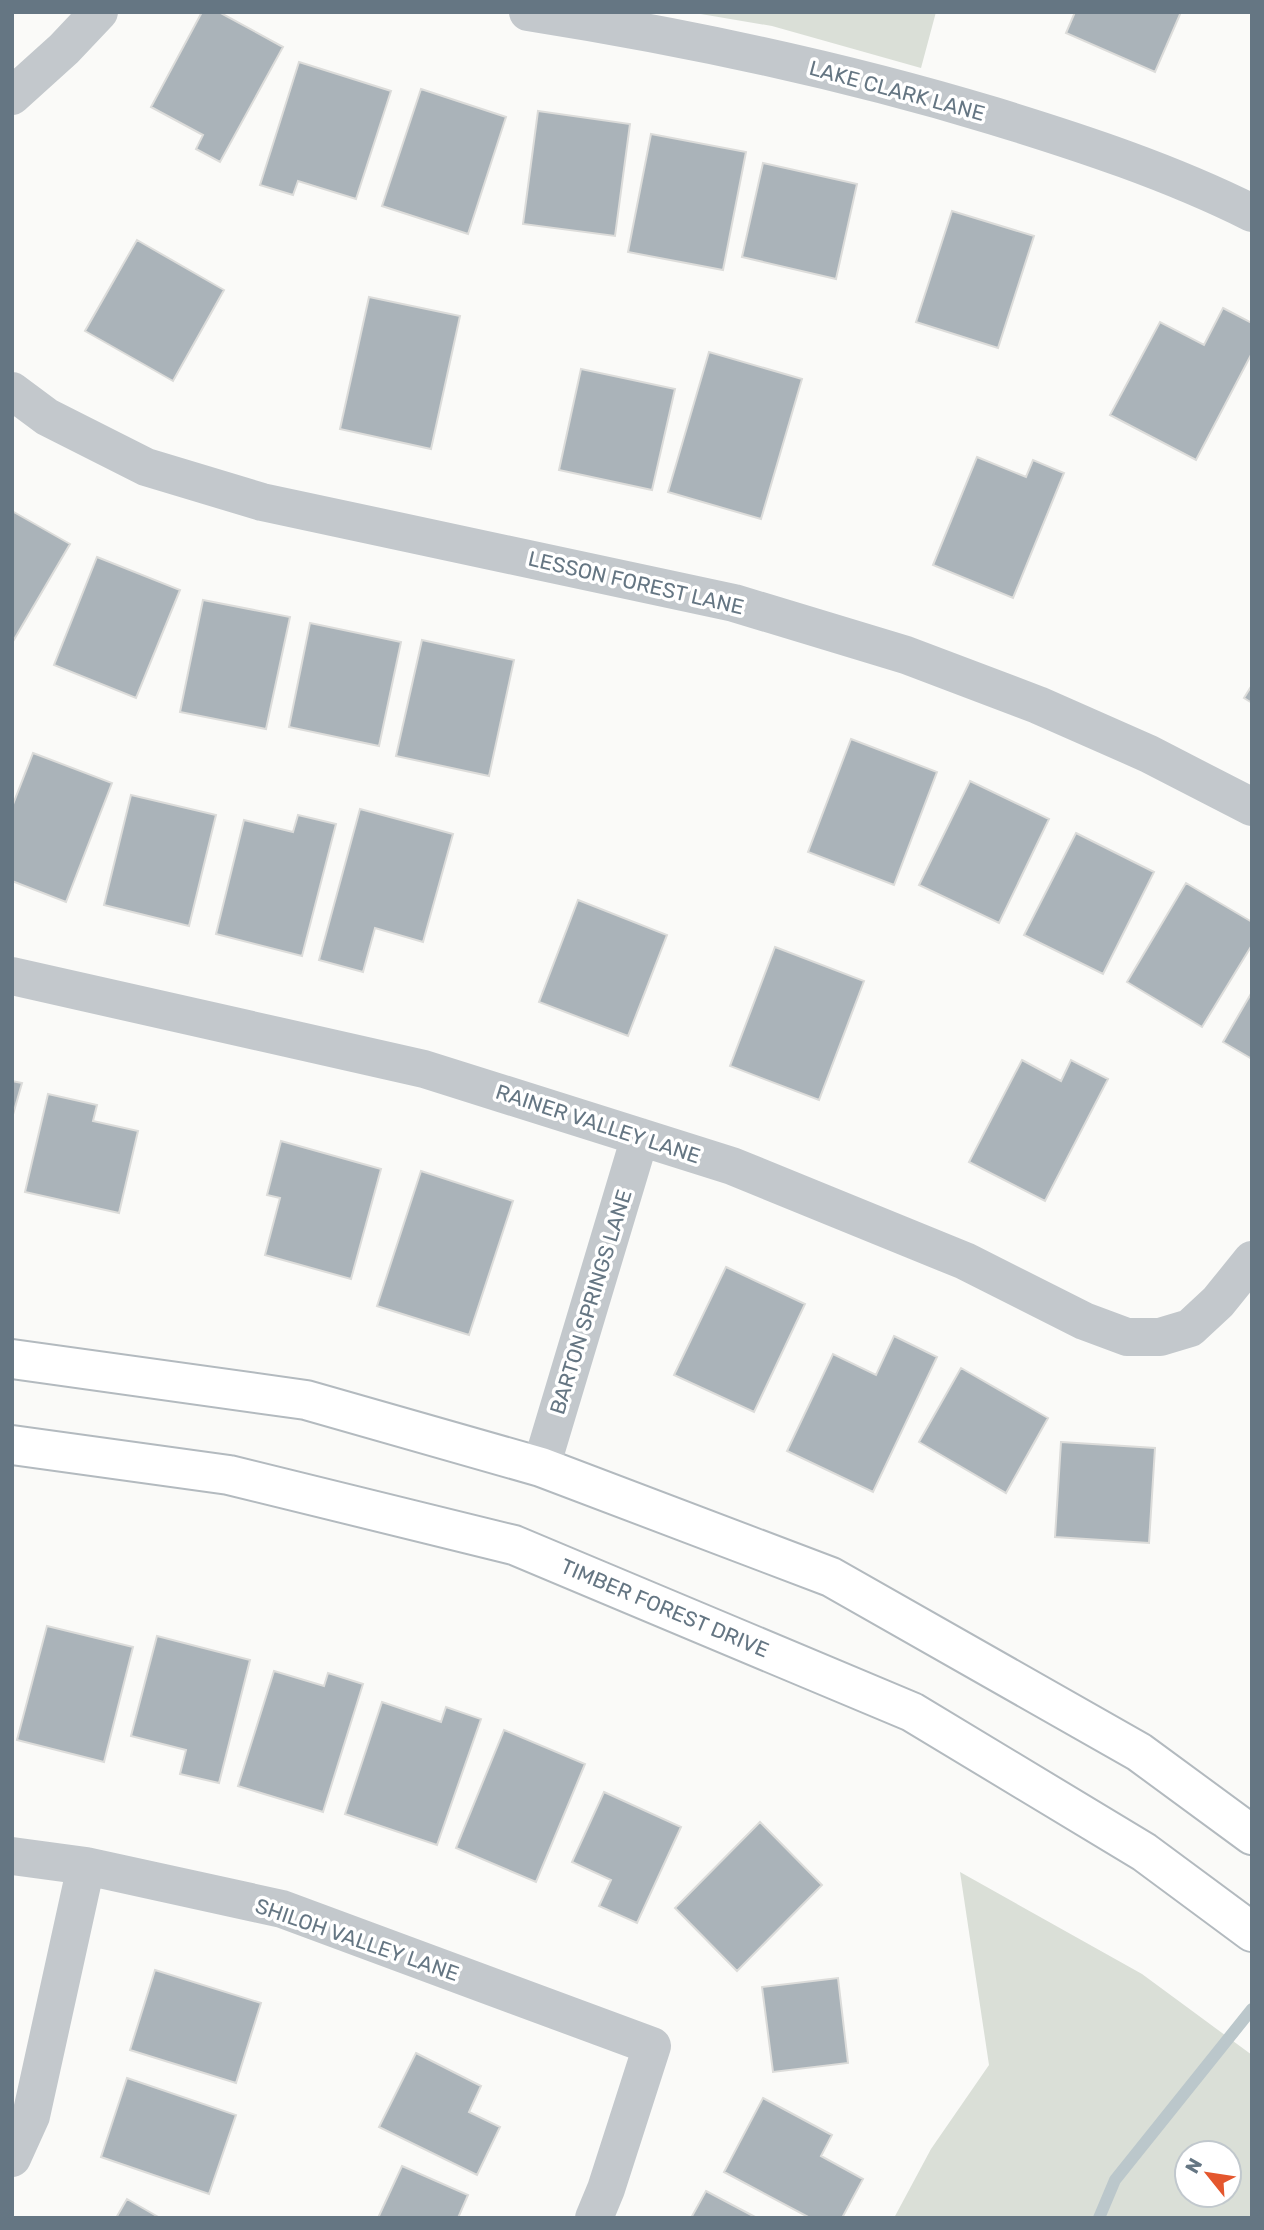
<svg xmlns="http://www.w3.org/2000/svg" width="1264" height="2230" font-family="Rubik,sans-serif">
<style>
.green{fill:#dadfd7;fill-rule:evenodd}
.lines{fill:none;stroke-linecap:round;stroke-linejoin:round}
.stream{stroke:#bbc7cb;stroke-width:12}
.building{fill:#aab3b9;stroke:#dcdcda;stroke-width:2}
.secondary-casing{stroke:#b3babf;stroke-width:42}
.minor{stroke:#c3c8cc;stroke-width:38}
.secondary{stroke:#fff;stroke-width:38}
.labels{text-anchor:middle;stroke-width:7;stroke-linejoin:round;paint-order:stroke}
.street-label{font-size:21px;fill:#657683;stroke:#fff}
</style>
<rect width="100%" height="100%" fill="#fafaf8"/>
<!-- green -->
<path class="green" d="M689,12H936L921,68L772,26Z
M960,1872L1142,1974L1252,2055V2218H894L931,2149L989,2065ZM1187,2153H1229V2195H1187Z"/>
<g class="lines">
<!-- stream -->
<path class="stream" d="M1099,2218L1115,2180L1252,2009"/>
</g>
<!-- building -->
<path class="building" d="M202,12H219L283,47L220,162L196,149L203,135L151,107Z
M1075,12H1181L1155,72L1066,33Z
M299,62L391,91L356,199L298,181L293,195L260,185Z
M421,89L506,117L468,234L382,206Z
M538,111L630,124L615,236L523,224Z
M651,134L746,152L723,270L628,252Z
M763,163L857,184L836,279L742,257Z
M952,211L1034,236L998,348L916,322Z
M137,240L224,290L173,381L85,331Z
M369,297L460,316L431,449L340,429Z
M1223,308L1252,323V353L1196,460L1110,415L1160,322L1204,345Z
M709,352L802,379L761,519L668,492Z
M581,369L675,389L652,490L559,470Z
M977,457L1026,477L1033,460L1064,473L1013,598L933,565Z
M12,511L70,544L12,643Z
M97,557L180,590L136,698L54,665Z
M203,600L290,617L266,729L180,712Z
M310,623L401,642L379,746L289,727Z
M422,640L514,660L489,776L396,756Z
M1252,685V703L1244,698Z
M851,739L937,772L894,885L808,852Z
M33,753L112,783L66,902L12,881V807Z
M970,781L1049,819L999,923L919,885Z
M131,795L216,815L189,926L104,905Z
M360,809L453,834L423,942L375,928L363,972L319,960Z
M298,815L336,824L302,956L216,934L244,820L293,832Z
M1076,833L1154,872L1103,974L1024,935Z
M1186,883L1252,922V945L1202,1027L1127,982Z
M578,900L667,935L628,1036L539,1002Z
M775,947L864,981L819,1100L730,1066Z
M1252,992V1059L1223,1042Z
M1022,1060L1061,1081L1071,1060L1108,1079L1045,1201L969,1162Z
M12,1081L22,1083L12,1118Z
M48,1094L97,1105L93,1121L138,1131L119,1213L25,1192Z
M281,1141L381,1169L351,1279L265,1255L280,1198L267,1195Z
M421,1171L513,1201L469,1335L377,1306Z
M726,1267L805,1304L754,1412L674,1375Z
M894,1336L937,1357L873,1492L787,1451L833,1354L876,1375Z
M961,1368L1048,1418L1006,1493L919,1442Z
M1061,1442L1155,1448L1149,1543L1055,1537Z
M47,1626L133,1647L104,1762L17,1740Z
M157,1636L250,1660L219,1783L180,1774L186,1750L131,1736Z
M274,1671L324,1686L328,1673L363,1684L323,1812L238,1786Z
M382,1702L441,1722L446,1707L481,1719L437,1845L345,1814Z
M504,1730L585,1764L536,1882L456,1848Z
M604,1792L681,1827L637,1923L599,1906L611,1880L572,1862Z
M760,1822L822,1885L737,1971L675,1908Z
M155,1970L261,2003L236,2083L130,2050Z
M838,1978L848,2063L773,2072L762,1987Z
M416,2053L481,2086L469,2112L500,2127L477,2175L379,2127Z
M127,2078L236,2115L209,2194L101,2157Z
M763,2098L832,2135L821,2156L863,2179L842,2218H810L724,2172Z
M402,2166L468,2195L458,2218H378Z
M706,2191L757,2218H691Z
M127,2199L160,2218H116Z"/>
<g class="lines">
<defs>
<g id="secondary">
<path d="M12,1359L306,1400L541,1467L831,1577L1139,1752L1252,1835"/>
<path id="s1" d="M12,1445L229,1475L514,1545L912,1712L1144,1852L1252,1932"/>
</g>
</defs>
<!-- secondary casing -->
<use href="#secondary" class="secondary-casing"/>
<!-- minor -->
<path class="minor" d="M528,12C686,37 842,70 994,116C1082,143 1170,172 1252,213
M12,96L64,49L99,12
M12,391L47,417L146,467L262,502L734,603L906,655L1038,705L1149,754L1252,807
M12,976L424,1069L732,1166L965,1261L1084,1321L1127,1337H1160L1190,1328L1218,1302L1252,1260
M541,1467L640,1137
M12,1856L86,1866L282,1909L652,2046L606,2189L594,2218
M12,2158L31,2116L86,1866"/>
<!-- secondary -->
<use href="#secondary" class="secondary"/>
</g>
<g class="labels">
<!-- street labels -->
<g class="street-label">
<text transform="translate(897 91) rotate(15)" y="7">LAKE CLARK LANE</text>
<text transform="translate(636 583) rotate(13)" y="7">LESSON FOREST LANE</text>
<text transform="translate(598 1124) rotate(18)" y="7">RAINER VALLEY LANE</text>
<text transform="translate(591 1302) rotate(-73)" y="7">BARTON SPRINGS LANE</text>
<text dy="7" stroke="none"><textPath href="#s1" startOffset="676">TIMBER FOREST DRIVE</textPath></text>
<text transform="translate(357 1940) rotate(19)" y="7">SHILOH VALLEY LANE</text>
</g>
</g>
<!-- border -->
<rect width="1264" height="2230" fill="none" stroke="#657683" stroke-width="28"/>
<!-- north arrow -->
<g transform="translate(1208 2174) rotate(300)"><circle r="33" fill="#ffffff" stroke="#c1c8cd" stroke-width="2"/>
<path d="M0-5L12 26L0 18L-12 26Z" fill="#e4572e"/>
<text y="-10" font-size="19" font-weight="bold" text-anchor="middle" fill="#657683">N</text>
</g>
</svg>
